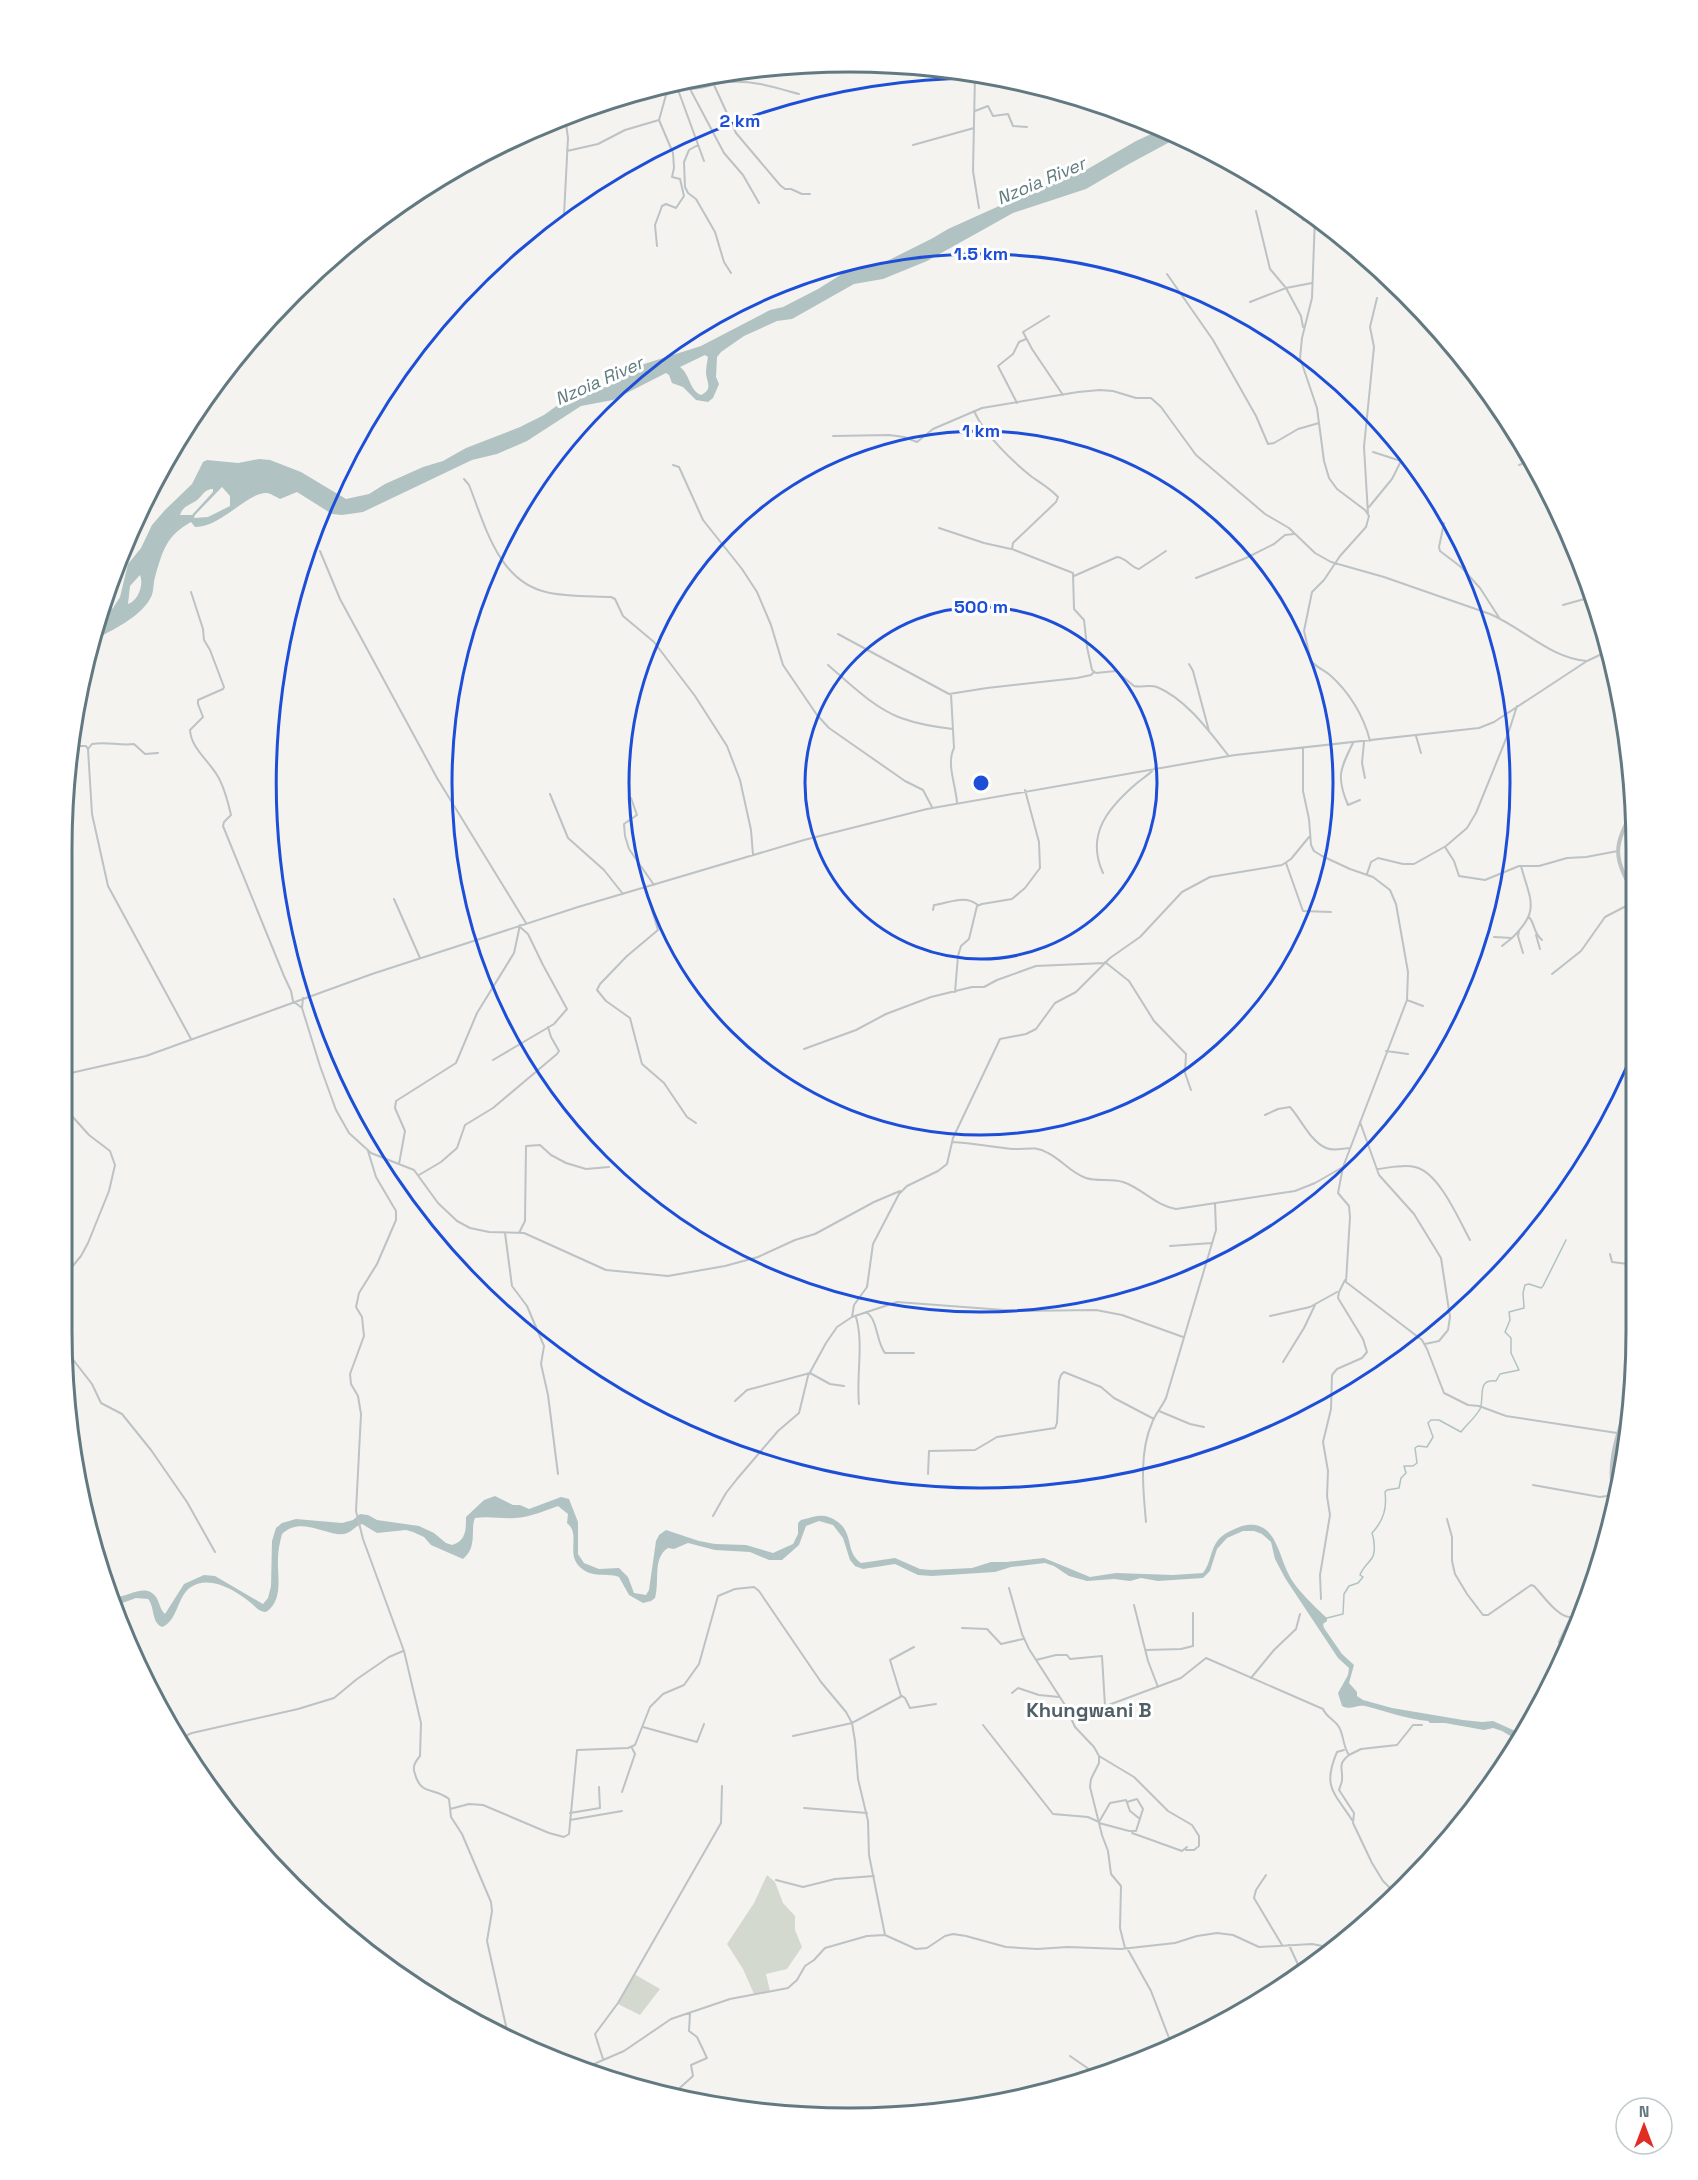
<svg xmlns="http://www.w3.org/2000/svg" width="1698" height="2180" font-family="'Space Grotesk',sans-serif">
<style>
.green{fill:#d4d9cf}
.water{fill:#b1c2c3;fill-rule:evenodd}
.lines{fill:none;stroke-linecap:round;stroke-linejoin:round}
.stream{stroke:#b1c2c3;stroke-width:1.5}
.minor{stroke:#bdc2c4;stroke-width:2}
.tertiary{stroke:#bdc2c4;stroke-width:4}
.ring{fill:none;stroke:#1d4ed8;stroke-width:3}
.labels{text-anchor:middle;stroke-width:6;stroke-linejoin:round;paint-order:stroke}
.water-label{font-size:18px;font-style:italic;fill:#5f7b7f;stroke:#fff}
.quarter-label{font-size:20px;font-weight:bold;fill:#516066;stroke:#fff}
.rim{fill:none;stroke:#637981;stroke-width:3}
.centre{fill:#1d4ed8;stroke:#fff;stroke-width:3}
.ring-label{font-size:18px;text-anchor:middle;font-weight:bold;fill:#1d4ed8;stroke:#fff;stroke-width:6;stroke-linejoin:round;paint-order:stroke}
</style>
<rect width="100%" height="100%" fill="#f4f3f0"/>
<!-- green -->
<path class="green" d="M767,1875L775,1882L783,1903L795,1916V1930L802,1947L787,1969L766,1974L770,1991L754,1994L743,1969L727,1944L754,1903Z
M634,1974L660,1989L640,2015L618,2004Z"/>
<!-- water -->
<path class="water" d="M1162,129L1181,136L1129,164L1086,189L1013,213L927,261L883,279L854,284L792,319L777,321L744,336L721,352L717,357L716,377L719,384L713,398L708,402L696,400L683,387L672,383L669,375L666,373L613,400L581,406L527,441L497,454L472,460L363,512L342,515L332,514L297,492L280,499C276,497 272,494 267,493C249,491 220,528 195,527L191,522C166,536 163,550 155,577C153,584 154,593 150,599C139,618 112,630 94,640L99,618L113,608L120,597L128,564L141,548L152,525L165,510L192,484L203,462L207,460L238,463L259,459L270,460L301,472L346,499L369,494L385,484L423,467L443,461L466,448L520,427L544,415L569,397L609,386L641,365L701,346L770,310L783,307L818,289L850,269L883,263L933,238L948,229L1028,193L1086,170L1136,141ZM705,355L708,357C707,362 706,368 706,373C707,383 713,389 701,395C689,390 690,374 680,367ZM222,487L230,496V506L208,517L194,518L195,515ZM211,489H213V492L192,515H180C183,507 187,506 194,502C202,498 202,491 211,489ZM140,575C144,585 138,601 128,604L130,586Z
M495,1496L513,1505H520L529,1509L561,1497L569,1499L578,1522V1554L584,1563L599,1569L619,1568L628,1577L634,1593L646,1595L649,1590L656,1541L659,1535L666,1530L699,1541L715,1544L746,1545L773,1553L793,1544L798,1534V1523L801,1520C817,1516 824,1512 838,1522C854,1534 845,1552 861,1563L895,1558L920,1569L931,1570L972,1568L991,1562H1006L1044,1558L1090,1577L1116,1573L1173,1575L1203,1573C1211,1563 1210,1550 1218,1540C1224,1533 1234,1529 1242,1526C1276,1517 1278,1556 1290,1577C1297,1590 1316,1608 1327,1618V1621L1323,1624L1324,1628L1342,1654L1354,1665L1349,1683L1357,1692V1696L1363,1700L1392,1708L1463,1720L1482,1722L1493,1721L1522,1734L1519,1741L1502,1731L1493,1728L1484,1730L1445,1723H1430L1428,1721C1406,1719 1386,1711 1365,1706C1357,1704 1351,1711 1342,1706L1338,1693L1348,1675L1349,1668L1338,1658L1285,1578L1275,1559L1271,1542L1262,1534L1254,1531H1243L1227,1538L1217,1549L1210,1571L1203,1578L1158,1581L1141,1578L1130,1581L1114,1579L1087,1581L1069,1576L1054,1566L1045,1563L1011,1567L995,1572L932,1576L918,1575L895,1564L863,1569L855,1566L850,1560L843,1538L833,1525L819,1521L806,1526L799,1545L782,1560H769L750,1552L715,1550L688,1543L674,1549L668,1548C652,1558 660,1582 655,1598L651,1601L643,1603L629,1595L619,1577C609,1573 598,1577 587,1572C561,1558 583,1536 567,1523L568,1514L558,1506C544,1511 531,1517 515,1518C502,1519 489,1516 475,1518C470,1529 478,1547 463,1559L431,1545L424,1537L413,1532L406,1530L377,1533L362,1524C352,1527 351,1536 337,1534C319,1531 298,1518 282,1534C280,1542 278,1550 278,1558C277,1576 284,1600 266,1612C258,1611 257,1608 251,1603C235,1590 210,1575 191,1587C177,1596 178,1621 162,1627C151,1622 155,1607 148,1599L136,1598L117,1605L114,1597C128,1598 145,1582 156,1597C160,1603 160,1610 165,1614L184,1584L204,1575L215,1576L263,1604L268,1598L271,1586L272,1541L276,1528L282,1523L296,1519L342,1523L353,1520L360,1514L368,1515L377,1520L419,1526L434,1533L446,1543L452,1545C466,1541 466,1530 466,1517L484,1500Z"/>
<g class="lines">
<!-- stream -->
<path class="stream" d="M1635,1018L1632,1031L1636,1043
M1635,1055L1636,1054
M1327,1618L1343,1614L1344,1594L1349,1586L1358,1583L1363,1577L1360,1575C1363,1567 1368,1564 1372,1558C1376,1552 1374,1538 1372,1533C1384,1520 1387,1508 1385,1492L1387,1490L1399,1488L1401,1478L1406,1473L1404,1466H1413L1417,1463L1415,1448L1418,1446L1427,1447L1433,1437L1428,1423L1431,1420H1439L1461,1432C1467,1424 1475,1418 1480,1409C1485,1397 1476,1379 1496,1381L1500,1374L1519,1370L1511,1353V1338L1505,1332L1510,1320L1509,1312L1524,1308L1523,1293L1525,1285L1529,1284L1541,1288L1543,1286L1566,1240"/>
<!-- minor -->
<path class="minor" d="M975,75L973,171L979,208
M712,76L714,85L736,133L780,185L785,189H791L802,194H810
M679,84L683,89C699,91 714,83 729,82C753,80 777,88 799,94
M677,87L704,161
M690,89L724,153L743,175L759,203
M975,111L988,106L993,116L1008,114L1013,126L1027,127
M698,145L689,150L684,162L685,187L688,193L696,199L715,232L724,262L731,273
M913,145L974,128
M567,151L598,144L625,130L659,120
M1299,206L1303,220L1315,221
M1256,211L1270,269L1286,288L1301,316L1303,327
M564,215L568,138L565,117
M1315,216L1312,298L1302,338L1300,358L1317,408L1324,461L1329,478L1337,489L1365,510L1369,516L1366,527L1340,556L1324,580L1312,592L1304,631L1311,661C1316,667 1324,670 1330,675C1349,692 1364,716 1370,741
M657,246L655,225L662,206L666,204L676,208L684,196L680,179L672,177L674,168L673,153L659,120L666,95L680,86
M1167,274L1213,340L1256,416L1268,444L1274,443L1298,429L1319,423
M1250,302L1286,288L1312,283
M1049,316L1023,332L1032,349L1063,395
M1017,403L998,366L1013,354L1019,342L1026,339
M974,411C984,434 1012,461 1032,477C1041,483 1051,489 1058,497L1056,502L1013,543L1012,549L1073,573L1074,609L1084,620L1087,647L1092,670L1096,673L1116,671L1134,686C1141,688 1149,684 1157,687C1186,699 1209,731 1228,755
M833,436L889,435L904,437L917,442L933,429L982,408L1078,392L1100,390L1113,391L1136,398H1151L1161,407L1196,455L1265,514L1289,528L1315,553L1331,562L1384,577L1490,614C1523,628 1550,658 1587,661
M673,465L679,467L703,520L742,569L757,592L771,625L783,665L817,715L829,728L849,742L905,781L923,790L932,807
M1519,465L1533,460
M464,479L469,485C485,525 498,581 546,592C566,597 590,596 611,597L615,599L623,616L654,642L695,696L727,746L740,780L751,830L753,855
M154,483L157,482
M1369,507L1392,479L1401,461L1373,452
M1368,514L1364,447L1374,347L1370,327L1377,298
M1444,523L1439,547L1440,551L1461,567L1480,588L1500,619
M939,528L984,543L1011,549
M320,551L340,599L437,778L526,923
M1074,576L1117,557C1127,558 1130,567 1139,569L1166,551
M1196,578L1246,558L1274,544L1285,535L1294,534
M191,592L203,629L204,640L210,650L224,687L223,689L198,700V704L203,717L190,730C191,748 208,760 217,775C224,786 228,802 231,815L224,822L223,826L284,976L291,991L293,1001L302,1008
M1563,605L1595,596
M838,634L949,694L987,688L1077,678L1091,675L1094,672
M1189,664L1193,671L1209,731
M828,665C850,684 874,708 901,718C918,724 935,727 953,729
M951,694L954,748C946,764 956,785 957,803
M1416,736L1421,753
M1364,742L1362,763L1365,778
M1353,743C1340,769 1336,777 1348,805L1360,800
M73,746H86L88,749L92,814L108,886L191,1039
M88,749L92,744C107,741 119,746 134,744L145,754L158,753
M550,794L568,838L604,870L623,894
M631,798L637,815L624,824L625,836L629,849L654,885
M1445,847L1454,861L1459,876L1485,880L1519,866H1539L1567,858L1586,857L1618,851
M1286,863L1303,911L1331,912
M1103,873C1085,834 1109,807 1137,783C1143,778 1150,774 1155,768
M1367,874L1371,862L1378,858L1403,864H1414L1446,846L1467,828L1476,813L1508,734L1517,706
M645,887L658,930L627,956L600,984L597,990L606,1001L630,1018L642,1064L664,1083L687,1117L696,1123
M394,899L420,958
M933,910L934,905C949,903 965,894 978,905
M1529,917C1536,925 1532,931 1542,940
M1519,931L1518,936L1523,953
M1536,935L1540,949
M1494,937L1512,938C1541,910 1530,900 1521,866
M1502,946L1512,938
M1105,962L1129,981L1154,1021L1186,1054L1185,1073L1191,1090
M1552,974L1581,951L1605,917L1630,904L1635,897
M955,992L958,956L961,946L969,939L977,906L982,904L1012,899L1025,888L1040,868L1039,842L1025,790
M303,998L302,1008L320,1066L336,1110L349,1133L371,1153L414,1170L438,1203L457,1221L470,1228L489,1232L524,1233L606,1270L668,1276L725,1266L758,1257L795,1240L815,1234L874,1202L900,1191
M1407,1000L1423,1006
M804,1049L856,1030L886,1014L931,997L972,987H984L997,980L1036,966L1105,963
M1386,1051L1408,1054
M493,1060L554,1024L567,1009L543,965L528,934L520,927
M62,1075L146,1056L372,974L578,907L804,840L927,809L1235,755L1479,728L1494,722L1587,661L1606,652
M1265,1115L1278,1109L1290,1107C1301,1119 1310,1141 1326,1148C1333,1151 1343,1149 1350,1148
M1360,1122L1379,1175L1414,1214L1441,1258L1450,1317L1448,1330L1439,1341L1425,1344
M952,1142C973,1143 992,1147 1012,1149C1026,1150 1034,1145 1048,1153C1062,1160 1071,1173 1086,1178C1098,1182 1111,1178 1123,1182C1142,1188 1156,1206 1176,1209L1295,1191L1315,1183L1343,1167L1407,1000L1408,972L1396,904L1390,890L1373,877L1350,869L1322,856L1314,851L1311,845L1309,819L1303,791V748
M368,1151L376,1177L396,1211V1220L377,1264L359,1293L356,1307L362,1317L364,1336L350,1374L351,1384L358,1396L361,1414L356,1511L363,1539L404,1651L421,1723L420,1756C415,1762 412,1767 415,1774C421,1796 434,1787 449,1799L451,1817L462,1834L491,1902L492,1911L487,1941L508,2035
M399,1164L405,1131L395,1108L396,1101L456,1063L477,1013L514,953L520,925
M1343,1167L1338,1193L1349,1206L1350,1217L1346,1282L1422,1340L1427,1349L1444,1393L1468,1405L1479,1406L1506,1416L1617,1433
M1377,1169C1389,1168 1403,1164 1415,1167C1439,1172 1459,1220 1470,1240
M419,1175L441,1162L457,1148L465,1125L493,1108L557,1054L559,1051L551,1037L548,1027
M505,1233L512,1286L527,1306L544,1346L541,1364L548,1395L558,1474
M519,1233L525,1221L526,1146L540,1145L551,1155L566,1163L586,1169L609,1167
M1170,1246L1212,1243
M1610,1254L1612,1262L1636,1265
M62,1279L81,1256L88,1243L109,1191L115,1165L110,1151L89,1135L62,1105
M866,1312C878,1319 876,1342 885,1353H914
M1270,1316L1310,1307L1337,1292
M852,1317L897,1302L1017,1311L1096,1310L1122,1315L1183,1337
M856,1317C864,1345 856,1375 859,1404
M64,1348L92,1384L101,1403L122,1414L151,1450L187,1502L215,1552
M1283,1362L1304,1328L1315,1305
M735,1401L747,1390L810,1373L830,1384L844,1386
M1159,1411L1190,1424L1204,1427
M928,1474L929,1451L975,1450L997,1437L1055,1428L1057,1423L1059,1381L1061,1375L1064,1372L1101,1387L1114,1398L1154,1419
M1533,1485L1600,1497L1614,1495
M713,1516L726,1493L737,1479L778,1431L799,1413L808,1376L826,1343L837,1327L852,1317L854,1305L867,1287L873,1244L899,1194L907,1186L938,1171L947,1164L953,1138L1000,1039L1026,1034L1036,1029L1055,1003L1076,992L1110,958L1140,937L1182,892L1210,877L1282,865L1291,859L1309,837
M1447,1519L1452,1537V1561L1455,1574L1467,1594L1483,1615H1488L1531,1585L1534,1586C1542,1594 1559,1619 1571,1617C1576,1616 1580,1611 1584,1609
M1146,1522C1143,1490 1139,1452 1152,1423C1155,1414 1162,1407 1166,1398L1216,1230L1215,1203
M1009,1588L1022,1634L1029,1649L1065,1705L1075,1727L1094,1747L1099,1756V1763L1091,1779L1090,1787L1102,1835L1108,1851L1111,1874L1121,1886L1120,1928L1125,1948
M1321,1599L1320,1575L1330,1515L1327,1496L1328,1471L1323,1442L1331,1409L1332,1375L1337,1369L1362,1358L1367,1352L1363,1339L1338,1298L1339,1292L1345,1280
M1134,1605L1148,1661L1158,1687
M962,1628L987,1629L1001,1644L1023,1639
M1569,1647L1561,1646L1559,1642L1571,1617
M1146,1650L1181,1649L1193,1646V1613
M1036,1660L1056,1655H1067L1070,1659L1102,1656L1105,1706
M1251,1678L1274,1650L1296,1629L1300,1614
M1012,1693L1018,1688L1039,1695L1059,1697
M901,1696L890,1660L914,1647
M1071,1719L1181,1678L1206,1658L1323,1709C1327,1718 1334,1719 1339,1727C1344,1736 1343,1747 1349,1755C1337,1765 1343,1767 1342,1780C1342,1783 1340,1786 1339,1790L1354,1813L1353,1823L1372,1863L1383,1881L1395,1893
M983,1725L1053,1814L1088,1817L1099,1822L1110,1803L1126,1800L1130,1811L1140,1819
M643,1727L697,1742L704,1724
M793,1736L852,1723L902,1696L905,1698L910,1708L936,1704
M178,1739L192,1733L298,1709L334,1698L357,1679L389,1657L403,1651
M1344,1750L1337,1752C1322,1787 1334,1792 1352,1820
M1349,1755L1361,1749L1397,1745L1413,1725H1422
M1099,1756L1134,1777L1168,1811L1192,1825L1199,1836V1846L1194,1850H1186
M622,1792L635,1754L632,1748
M804,1808L867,1813
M450,1809L469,1804L483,1805L549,1833L564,1837L569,1834L577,1750L628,1748L635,1745L650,1707L663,1694L684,1685L699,1664L718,1596L735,1589L754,1587L759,1591L821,1682L846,1712L852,1723L855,1741L858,1779L868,1821L869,1855L885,1935
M570,1813L600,1808L599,1787
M570,1820L622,1811
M1099,1823L1129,1831H1136L1143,1809L1137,1799L1127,1802
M1132,1833L1182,1851L1187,1847
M1266,1875L1256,1890L1254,1898L1282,1945
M776,1880L803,1887L835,1879L874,1876
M1289,1945L1301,1971
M1127,1948L1151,1991L1171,2043
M1070,2056L1096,2074
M603,2059L595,2034L618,2003L721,1823L722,1786
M587,2067L624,2051L671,2019L730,1999L788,1988L797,1980L805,1966L814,1960L825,1948L867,1936L885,1935L916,1949L927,1948L945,1936L953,1934L966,1936L1006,1947L1037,1949L1068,1947L1121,1949L1175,1943L1197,1936L1217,1933L1233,1935L1259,1947L1312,1944L1333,1948
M672,2095L693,2076L691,2065L707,2058L697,2037L689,2031L690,2013"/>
<!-- tertiary -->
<path class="tertiary" d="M1635,807C1613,847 1612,855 1635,895
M1636,1243V1264
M1616,1502C1604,1466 1619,1431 1630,1396"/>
</g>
<!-- distance rings -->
<g class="ring">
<circle cx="981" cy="783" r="176"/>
<circle cx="981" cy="783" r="352"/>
<circle cx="981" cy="783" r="529"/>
<path d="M1635 1047A705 705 0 1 1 987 78"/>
</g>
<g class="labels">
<!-- water labels -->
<g class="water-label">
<text transform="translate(1041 181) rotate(-23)" y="6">Nzoia River</text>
<text transform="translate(599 381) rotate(-24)" y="6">Nzoia River</text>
</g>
<!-- quarter labels -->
<g class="quarter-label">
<text x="1089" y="1717">Khungwani B</text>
</g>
</g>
<!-- crop -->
<path d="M0 0H1698V2180H0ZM849 72H849A777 777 0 0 1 1626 849V1331A777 777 0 0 1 849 2108H849A777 777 0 0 1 72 1331V849A777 777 0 0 1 849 72Z" fill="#fff" fill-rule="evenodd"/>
<path class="rim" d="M849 72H849A777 777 0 0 1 1626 849V1331A777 777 0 0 1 849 2108H849A777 777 0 0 1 72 1331V849A777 777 0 0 1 849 72Z"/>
<circle cx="981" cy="783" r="9" class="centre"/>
<g class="ring-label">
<text x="740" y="127">2 km</text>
<text x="981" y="260">1.5 km</text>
<text x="981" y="437">1 km</text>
<text x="981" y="613">500 m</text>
</g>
<!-- north arrow -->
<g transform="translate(1644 2126)"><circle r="28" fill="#ffffff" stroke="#c1c9cd" stroke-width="1.5"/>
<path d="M0-4.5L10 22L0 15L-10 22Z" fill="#e02e24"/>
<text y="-9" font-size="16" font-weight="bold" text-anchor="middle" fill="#637981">N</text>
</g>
</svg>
